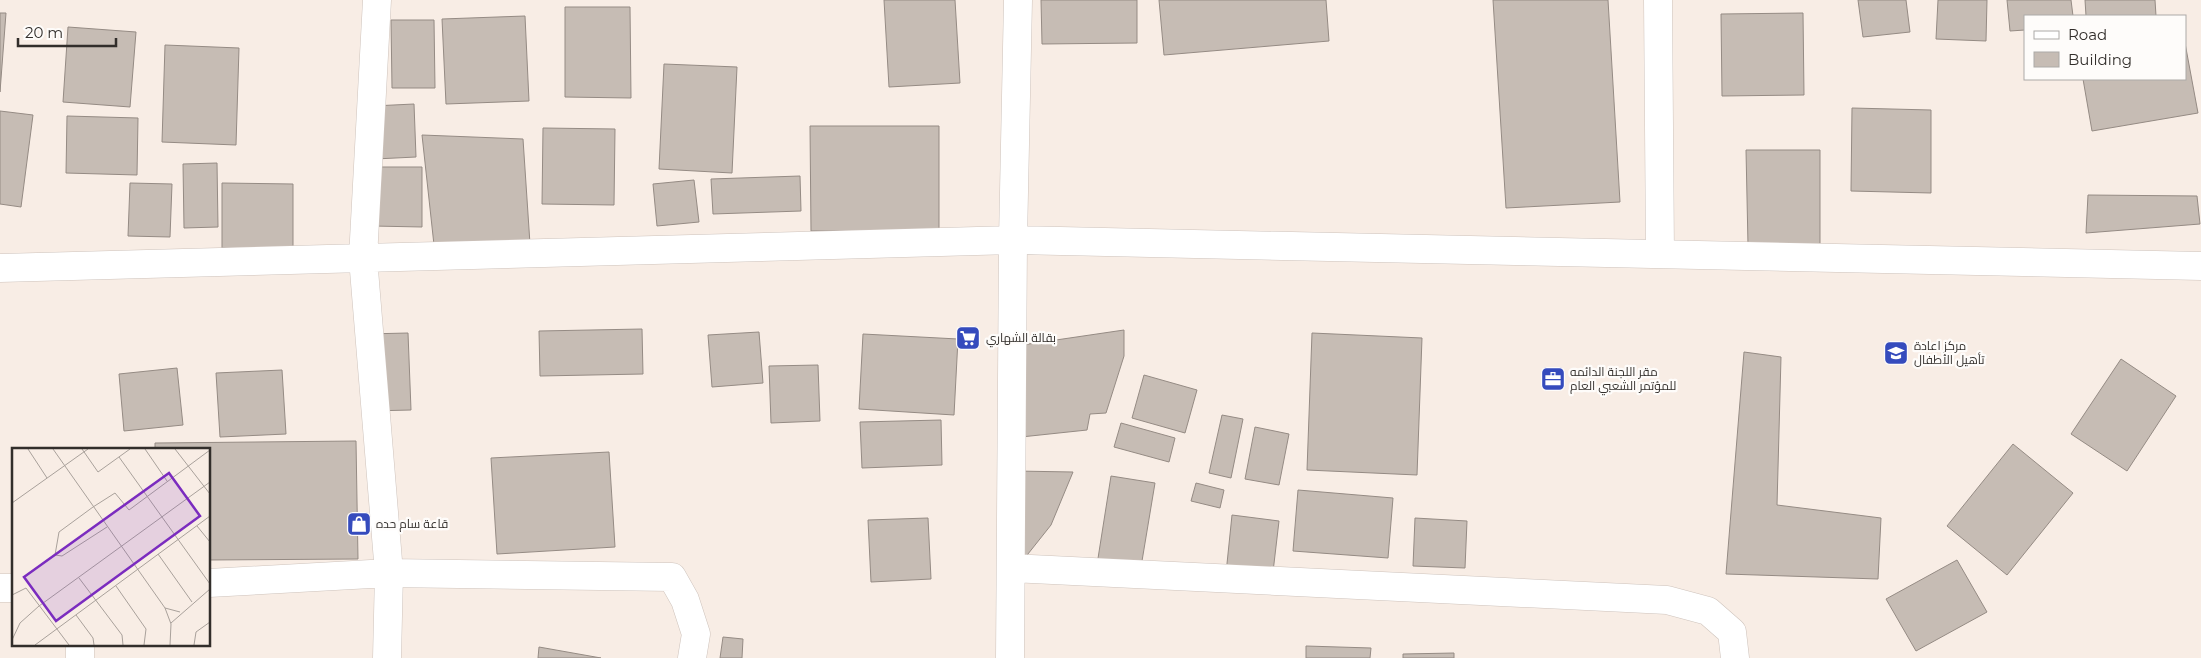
<svg xmlns="http://www.w3.org/2000/svg" width="2201" height="658" font-family="Montserrat,Cairo,sans-serif">
<style>
.building{fill:#c6bcb4;stroke:#958b84}
.lines{fill:none;stroke-linecap:round;stroke-linejoin:round}
.minor-casing{stroke:#cec3bc;stroke-width:29}
.minor{stroke:#fff;stroke-width:28}
.labels{text-anchor:middle;stroke-width:4.5;stroke-linejoin:round;paint-order:stroke}
.poi-label{font-size:12px;fill:#322e2b;stroke:#fefcfa;text-anchor:start}
.inset-road{fill:none;stroke:#a9a19b;stroke-width:1}
.view{fill:#7b2cbf;fill-opacity:0.15;stroke:#7b2cbf;stroke-width:2.5}
.inset-edge{fill:none;stroke:#322e2b;stroke-width:2.5}
</style>
<rect width="100%" height="100%" fill="#f8ede5"/>
<!-- building -->
<path class="building" d="M884,0H955L960,83L889,87Z
M1041,0H1137V43L1042,44Z
M1159,0H1326L1329,41L1164,55Z
M1493,0H1608L1620,202L1506,208Z
M1858,0H1906L1910,32L1863,37Z
M1938,0H1987L1986,41L1936,39Z
M2007,0H2071L2073,16H2025V30L2010,31Z
M2085,0H2155L2156,16H2086Z
M565,7H630L631,98L565,97Z
M0,13H6L0,92Z
M1803,13L1804,95L1722,96L1721,14Z
M525,16L529,101L446,104L442,19Z
M391,20H434L435,88H392Z
M68,27L136,32L130,107L63,102Z
M2185,43L2198,113L2092,131L2083,79H2185Z
M165,45L239,48L236,145L162,142Z
M664,64L737,67L732,173L659,169Z
M414,104L416,157L375,159L373,106Z
M1852,108L1931,110V193L1851,191Z
M0,111L33,115L21,207L0,204Z
M67,116L138,118L137,175L66,173Z
M810,126H939V231H811Z
M543,128L615,129L614,205L542,204Z
M422,135L523,139L530,244L434,245Z
M1746,150H1820V245H1748Z
M217,163L218,227L184,228L183,164Z
M374,167H422V227L373,226Z
M800,176L801,211L713,214L711,179Z
M694,180L699,222L657,226L653,184Z
M130,183L172,184L170,237L128,236Z
M222,183L293,184V248H222Z
M2088,195L2197,196L2200,224L2086,233Z
M642,329L643,374L540,376L539,331Z
M1124,330V356L1106,413L1090,414L1087,430L1021,437L1022,345Z
M759,332L763,383L712,387L708,335Z
M408,333L411,410L370,411L366,334Z
M1312,333L1422,338L1417,475L1307,470Z
M863,334L958,339L954,415L859,409Z
M1744,352L1781,357L1777,505L1881,518L1878,579L1726,574Z
M2121,359L2176,396L2127,471L2071,434Z
M818,365L820,421L771,423L769,366Z
M177,368L183,425L124,431L119,374Z
M282,370L286,434L220,437L216,373Z
M1144,375L1197,390L1185,433L1132,418Z
M1222,415L1243,419L1231,478L1209,473Z
M941,420L942,465L862,468L860,422Z
M1121,423L1175,438L1169,462L1114,447Z
M1255,427L1289,434L1279,485L1245,479Z
M356,441L358,559L209,560V449H155V443Z
M2013,444L2073,493L2007,575L1947,526Z
M609,452L615,547L497,554L491,458Z
M1015,471L1073,472L1051,525L1020,564Z
M1111,476L1155,483L1139,579L1096,571Z
M1196,483L1224,490L1220,508L1191,501Z
M1298,490L1393,498L1388,558L1293,551Z
M1232,515L1279,521L1271,589L1225,583Z
M928,518L931,579L871,582L868,520Z
M1415,518L1467,521L1465,568L1413,566Z
M1957,560L1987,612L1916,651L1886,599Z
M723,637L743,639L742,658H720Z
M1306,646L1371,648L1370,658H1306Z
M539,647L601,658H538Z
M1454,653V658H1403V654Z"/>
<g class="lines">
<defs>
<path id="minor" d="M377,0L363,258L389,573L387,658
M1658,0L1660,254
M0,268L1013,240L2201,266
M1011,568L1667,600L1708,611L1732,632L1735,658
M209,583L389,573L672,577L685,600L696,634L692,658
M0,588H14
M80,658V644
M1010,658L1013,240L1018,0"/>
</defs>
<!-- minor casing -->
<use href="#minor" class="minor-casing"/>
<!-- minor -->
<use href="#minor" class="minor"/>
</g>
<!-- icons -->
<defs>
<symbol id="supermarket-square" viewBox="-11 -11 22 22"><rect x="-9" y="-9" width="18" height="18" rx="4" fill="#354bbd" stroke="#fefcfa"/><path d="M-6-5.5h2.5l.6 2H6L4.5 2H-2.5L-4.4-4H-6ZM-1.5 3.2a1.3 1.3 0 1 0 .1 0ZM3 3.2a1.3 1.3 0 1 0 .1 0Z" fill="#fff"/></symbol>
<symbol id="school-square" viewBox="-11 -11 22 22"><rect x="-9" y="-9" width="18" height="18" rx="4" fill="#354bbd" stroke="#fefcfa"/><path d="M0-5L7-2L0 1L-7-2ZM-4 1L0 2.5L4 1V4Q0 6-4 4Z" fill="#fff"/></symbol>
<symbol id="office-square" viewBox="-11 -11 22 22"><rect x="-9" y="-9" width="18" height="18" rx="4" fill="#354bbd" stroke="#fefcfa"/><path d="M-6-3h4V-5.5h4V-3h4V5H-6ZM-1-4.5V-3h2v-1.5ZM-6 0V1H6V0Z" fill="#fff"/></symbol>
<symbol id="shop-square" viewBox="-11 -11 22 22"><rect x="-9" y="-9" width="18" height="18" rx="4" fill="#354bbd" stroke="#fefcfa"/><path d="M-5-2.5h2.3a2.7 3.5 0 0 1 5.4 0H5L5.5 6h-11ZM-1.5-2.5h3a1.5 2.3 0 0 0-3 0Z" fill="#fff"/></symbol>
</defs>
<g fill-rule="evenodd">
<use href="#supermarket-square" x="954" y="324" width="28" height="28"/>
<use href="#school-square" x="1882" y="339" width="28" height="28"/>
<use href="#office-square" x="1539" y="365" width="28" height="28"/>
<use href="#shop-square" x="345" y="510" width="28" height="28"/>
</g>
<g class="labels">
<!-- poi labels -->
<g class="poi-label">
<text x="986" y="342">بقالة الشهاري</text>
<text x="1914" y="350">مركز اعادة<tspan x="1914" dy="14">تأهيل الأطفال</tspan></text>
<text x="1570" y="376">مقر اللجنة الدائمه<tspan x="1570" dy="14">للمؤتمر الشعبي العام</tspan></text>
<text x="376" y="528">قاعة سام حده</text>
</g>
</g>
<!-- overview -->
<g transform="translate(12 448)">
<rect width="198" height="198" fill="#f8ede5"/>
<path class="inset-road" d="M16,1L35,30M41,1L153,160L159,176L158,197M70,1L86,24L118,1M133,1L155,33M163,1L198,46M107,9L198,136M0,55L76,1M185,78L198,94M95,79L50,108L43,107L47,84L81,59L103,45L117,62L198,2M146,106L180,154M67,130L110,187L111,197M104,138L134,181L132,197M0,147L14,140L57,197M153,160L168,164M64,167L81,190L82,197M159,175L198,141M0,192L8,175L27,158L198,34M23,197L198,68M182,197L184,184L198,174"/>
<path class="view" d="M157,25L188,68L44,173L12,129Z"/>
<rect width="198" height="198" class="inset-edge"/>
</g>
<!-- legend -->
<rect x="2024" y="15" width="162" height="65" fill="#fefcfa" stroke="#acaaa7"/>
<rect x="2034" y="31" width="25" height="8" fill="#ffffff" stroke="#acaaa7"/>
<text x="2068" y="40" font-size="15" fill="#322e2b">Road</text>
<rect x="2034" y="52" width="25" height="15" fill="#c6bcb4" stroke="#acaaa7"/>
<text x="2068" y="65" font-size="15" fill="#322e2b">Building</text>
<!-- scale -->
<path d="M18 38v8h98v-8" fill="none" stroke="#322e2b" stroke-width="2.5"/>
<text x="25" y="38" font-size="15" fill="#322e2b" stroke="#fefcfa" stroke-width="4" paint-order="stroke">20 m</text>
</svg>
